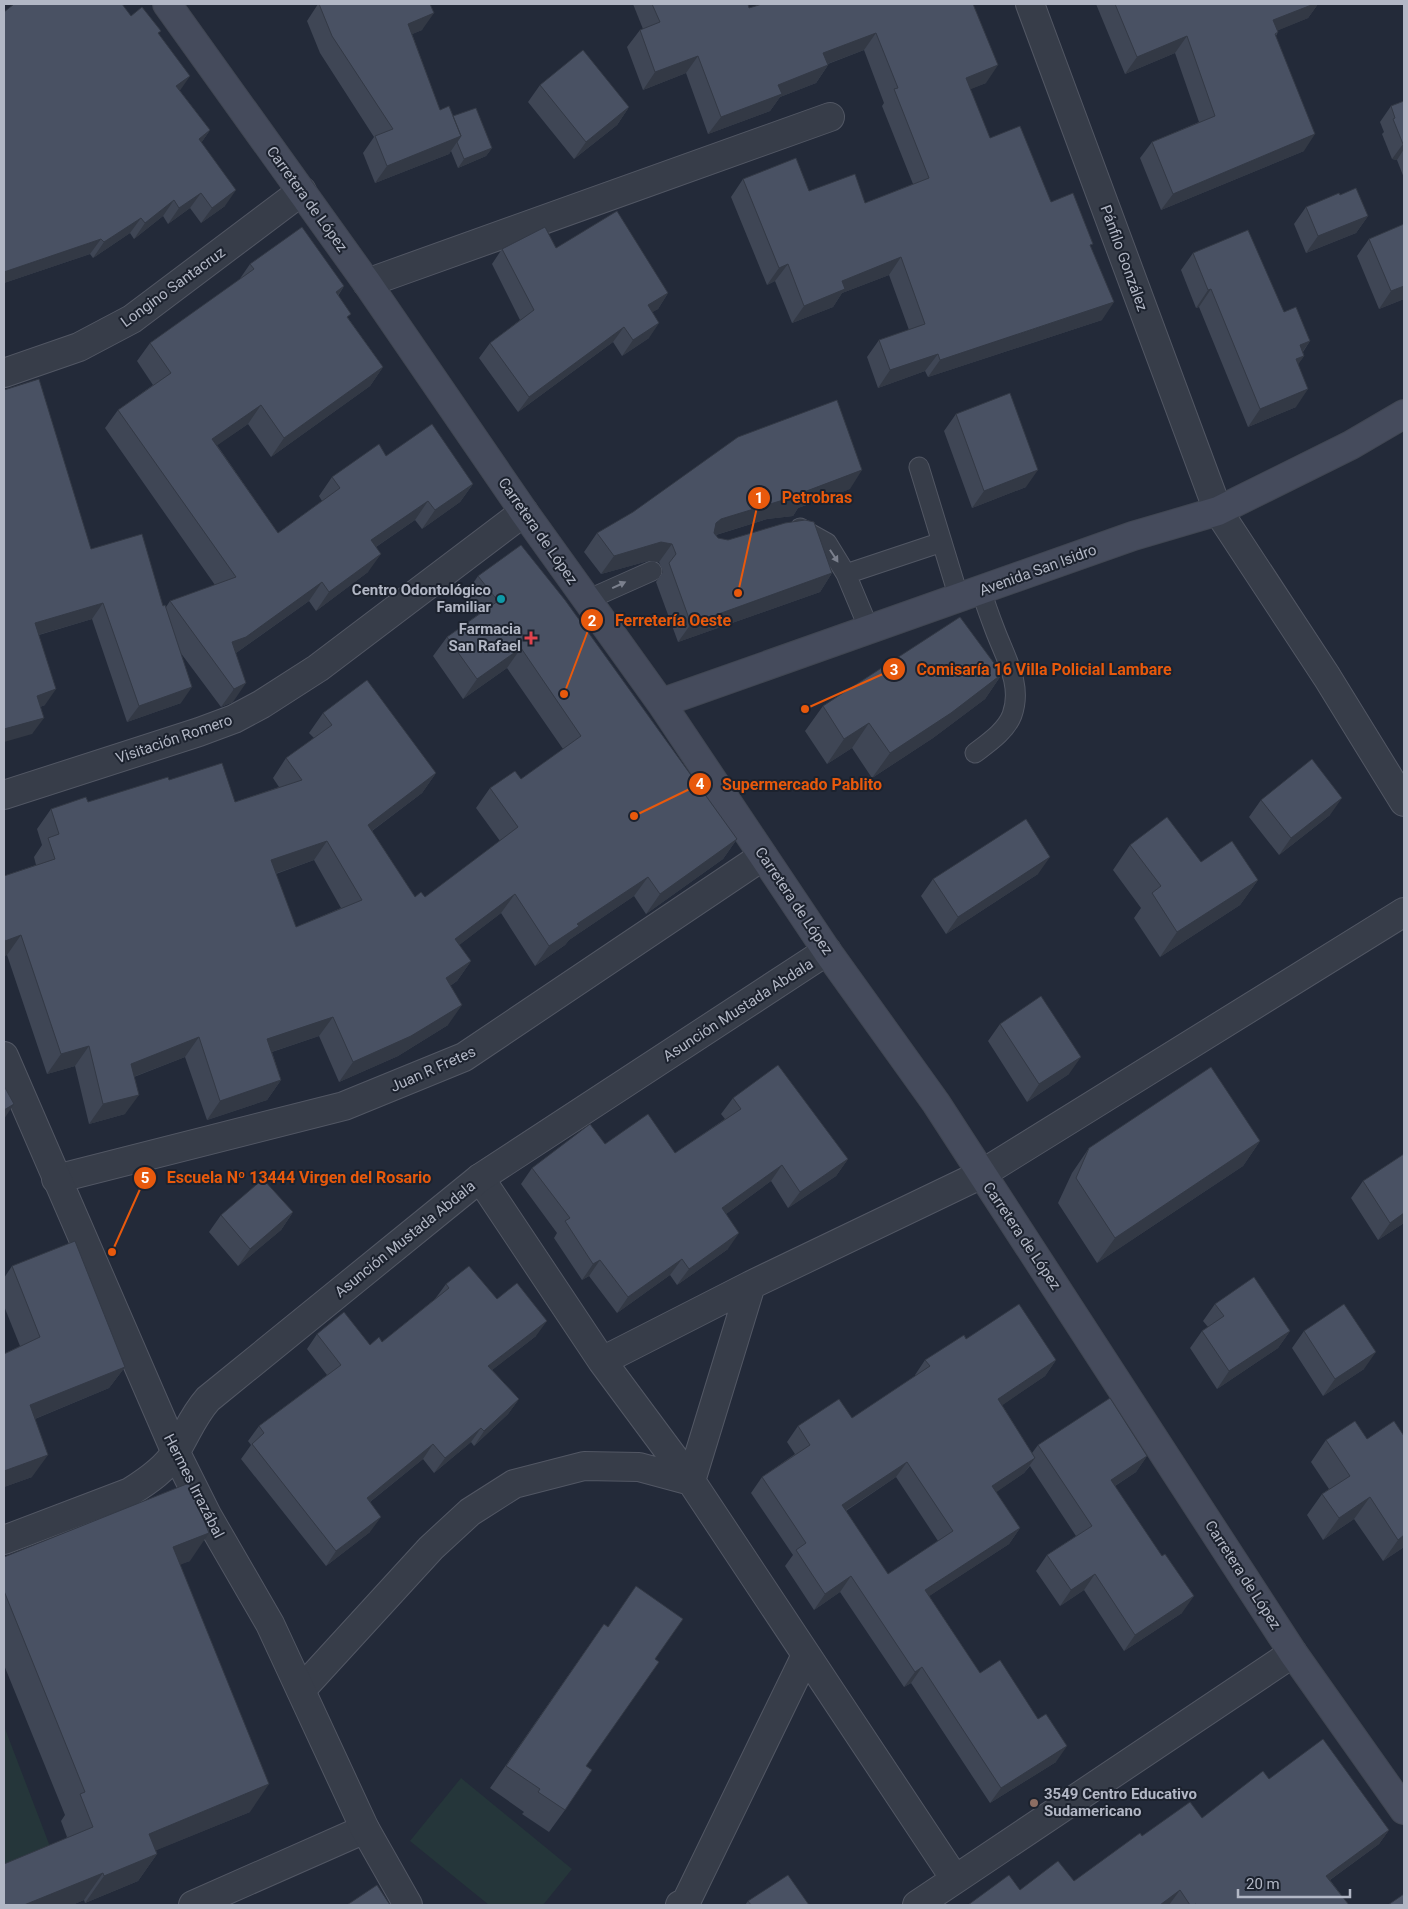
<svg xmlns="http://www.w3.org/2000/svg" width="1408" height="1909" font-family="Roboto,sans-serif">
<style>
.green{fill:#25363a}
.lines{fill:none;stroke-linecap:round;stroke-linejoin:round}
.service-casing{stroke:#525764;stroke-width:21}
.minor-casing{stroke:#525764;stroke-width:30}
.tertiary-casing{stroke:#525764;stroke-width:30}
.secondary-casing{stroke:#404652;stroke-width:30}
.service{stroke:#373d49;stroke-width:19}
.minor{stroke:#373d49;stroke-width:28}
.tertiary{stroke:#373d49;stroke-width:28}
.secondary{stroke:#454b5c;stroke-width:28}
.wall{fill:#3f4655;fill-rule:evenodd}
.shaded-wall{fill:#333945}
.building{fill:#495163;stroke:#333945;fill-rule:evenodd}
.oneway{fill:#7b808d}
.culture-dot{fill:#0f9aa8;stroke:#1c222e;stroke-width:2}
.health-dot{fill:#e0444e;stroke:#1c222e;stroke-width:2}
.education-dot{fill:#8d6e63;stroke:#1c222e;stroke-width:2}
.labels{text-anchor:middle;stroke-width:4;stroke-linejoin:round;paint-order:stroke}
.street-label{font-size:15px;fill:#b2b7c5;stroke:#1c222e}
.poi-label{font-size:15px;font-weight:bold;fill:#b2b7c5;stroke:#1c222e;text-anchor:end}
.leader{fill:none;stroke:#e8590c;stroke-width:2}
.callout-dot{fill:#e8590c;stroke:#1c222e;stroke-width:2}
.mark-label{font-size:15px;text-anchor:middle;font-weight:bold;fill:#fff}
.callout-label{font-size:16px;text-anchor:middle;font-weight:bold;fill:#e8590c;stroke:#1c222e;stroke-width:4;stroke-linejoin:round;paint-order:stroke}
</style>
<rect width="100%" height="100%" fill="#232a39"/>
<!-- green -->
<path class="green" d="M4,1726L54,1857L4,1877Z
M461,1778L572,1869L543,1905H489L410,1841Z"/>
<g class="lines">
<defs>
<path id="service" d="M919,467L959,598
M800,528L827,543L846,574L869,629
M846,574L942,542
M587,600L652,571
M975,753C988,743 1006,731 1012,715C1023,685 1005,657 995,630C990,617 985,603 981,590"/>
<path id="minor" d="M367,283L830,117
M4,373L79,347L132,319L302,191
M1218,511L1327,677L1404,802
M4,795L199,732L234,719L262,704L318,668L524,512
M480,1178L602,1361L691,1481L955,1879
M56,1179L344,1106L464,1057L763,856
M602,1361L751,1285L980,1175L1404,912
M301,1690L431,1548L470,1512L514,1484L584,1466L639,1467L691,1481L751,1285
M193,1905L365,1829
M680,1905L686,1902L806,1655
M917,1905L1293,1653"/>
<path id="tertiary" d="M1030,4L1218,511
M4,1056L176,1453L207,1515L270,1624L365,1829L408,1905
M4,1540L130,1492C146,1482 167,1468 176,1451C188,1431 193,1416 208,1399L480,1178L827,951"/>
<path id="secondary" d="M167,4L367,283L524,512L661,703L827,951L936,1103L1293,1653L1404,1810
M661,703L1133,536L1218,511L1351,445L1404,414"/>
</defs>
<!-- service casing -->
<use href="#service" class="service-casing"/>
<!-- minor casing -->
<use href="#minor" class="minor-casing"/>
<!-- tertiary casing -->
<use href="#tertiary" class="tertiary-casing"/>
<!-- secondary casing -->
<use href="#secondary" class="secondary-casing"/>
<!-- service -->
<use href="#service" class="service"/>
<!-- minor -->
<use href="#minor" class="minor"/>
<!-- tertiary -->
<use href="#tertiary" class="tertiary"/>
<!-- secondary -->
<use href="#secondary" class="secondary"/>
</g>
<!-- wall -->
<path class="wall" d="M318,4H430L422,30L412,34L440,110L453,116L492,148L486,156L458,168L451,151L449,154L375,183L363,153L374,137L320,53L307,21Z
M633,4H748L749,8L973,4L986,83L970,89L990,138L1051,202L1091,247L1102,320L928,377L925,371L878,388L867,357L879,340L909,330L889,275L842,293L833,307L792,323L775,281L767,285L731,197L743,179L809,191L865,203L913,184L882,106L884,103L864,50L828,64V65L816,83L780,97L770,111L708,134L686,73L643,90L627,47L640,30L643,29Z
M1096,4H1318L1308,18L1278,30V32L1276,36L1304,151L1161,210L1140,158L1152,142L1199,122L1175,53L1125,74Z
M4,12L131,16L159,34L180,91L210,130L201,143L225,206L201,223L190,208L168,224L163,216L134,239L130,233L93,258L90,254L4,283Z
M540,85L629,107L617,125L574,159L528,102Z
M1404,101V178L1397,160L1392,159L1382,134L1384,132L1380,122L1391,106Z
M1340,195L1368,216L1356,233L1306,253L1294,224L1306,207Z
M1404,224V299L1379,309L1357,256L1369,239Z
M556,248L668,293L658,309L652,312L649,338L622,356L613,342L518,412L479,358L490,343L520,320L492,264L502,249Z
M1193,253L1284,312L1310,341L1303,352L1304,356L1298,364L1296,407L1248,427L1199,307L1196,308L1181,270Z
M250,264L344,286L338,296L348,318L383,367L370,386L271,457L248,424L217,445L278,533L322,501L319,496L332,477L386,456L473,484L460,502L422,529L415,520L376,547L368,572L316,611L309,601L236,653L233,702L221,707L180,652L181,703L127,722L92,619L39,635L45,705L40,707L32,734L4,390L91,549L166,607L170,601L215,585L105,428L118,410L153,385L137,361L150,343L239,280Z
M956,414L1026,487L972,508L944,431Z
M850,489L798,508L793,516L767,519L716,535L718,538L832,573L820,592L678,642L656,582L663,572L659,562L648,561L601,574L584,552L597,533Z
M478,576L737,839L723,859L646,914L634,896L569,940L565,945L535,966L501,913L459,945L471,961L457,981L450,986L448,1025L398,1056L339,1082L319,1036L272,1052L281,1080L267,1100L207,1120L185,1057L134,1077L125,1114L89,1124L75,1066L47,1074L7,955L4,956V876L36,865L34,857L42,845L37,829L51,809L88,802L169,780L235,802L279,787L273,778L286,758L314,738L309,733L323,713L436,773L422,793L372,831L415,897H425L500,841L476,808L490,788L521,779L563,749L507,668L463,699L433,656L447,637L479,614L465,595ZM314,860L341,908L296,927L276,874Z
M1002,674L985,699L933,738L872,778L852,748L827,764L805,731L823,706Z
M1261,800L1330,815L1279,855L1249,817Z
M1130,845L1201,862L1258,880L1240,905L1160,957L1134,918L1141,908L1113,870Z
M1038,874L946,934L921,896L933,879Z
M1000,1024L1069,1074L1027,1102L988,1041Z
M733,1098L848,1159L836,1176L788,1208L771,1181L726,1214L728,1249L677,1285L670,1275L617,1313L589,1276L582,1280L554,1238L557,1233L521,1184L532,1168L605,1144L675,1153L725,1119L721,1114Z
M1260,1141L1243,1166L1097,1263L1058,1203L1072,1173L1089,1148Z
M1404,1154V1223L1378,1240L1351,1198L1363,1181Z
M293,1212L281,1230L238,1266L209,1232L221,1215Z
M12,1266L125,1367L109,1388L35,1419L32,1477L4,1487V1354L20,1346L4,1306V1278Z
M446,1284L497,1299L536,1336L492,1370L519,1399L508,1414L474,1446L471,1442L434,1473L423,1459L370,1502V1532L326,1566L241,1459L251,1445L248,1441L259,1426L327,1375L307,1349L317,1334L370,1345L382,1342L435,1299Z
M1215,1304L1290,1331L1278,1348L1217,1389L1190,1348L1202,1331L1208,1327L1203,1321Z
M1304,1331L1364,1369L1323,1396L1292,1348Z
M966,1339L1056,1360L1045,1376L1002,1405L1032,1453L1038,1445L1147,1456L1136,1472L1115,1486L1182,1613L1124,1651L1084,1590L1060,1606L1036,1571L1047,1555L1076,1536L1030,1466L1024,1473L996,1492L1020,1528L1009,1544L929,1596L980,1673L1056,1762L990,1803L911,1683L904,1687L840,1592L814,1610L785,1566L793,1555L751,1493L762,1477L795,1454L787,1442L798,1426L852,1418L915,1376V1375L925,1360ZM896,1477L938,1541L888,1574L846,1511Z
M1404,1436V1547L1383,1561L1354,1519L1323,1540L1307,1515L1322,1494L1329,1489L1311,1462L1326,1440L1367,1439Z
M4,1557L190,1561L180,1564L250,1812L156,1850L157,1854L138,1881L85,1903L84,1900L72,1905H4L67,1837L61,1821L65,1815L4,1665Z
M604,1624L655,1659L586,1766L565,1810L549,1832L522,1814L524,1812L490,1788Z
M1269,1779L1389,1830L1379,1844L1330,1880L1349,1905H968L1020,1890L1074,1881L1142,1836L1202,1818Z
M748,1901L809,1905H745Z"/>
<!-- shaded-wall -->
<path class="shaded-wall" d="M1314,4H1318L1308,18L1262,37L1273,20Z
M434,13L422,30L396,41L408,24Z
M876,33L864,50L811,70L823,53Z
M1187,36L1175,53L1125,74L1137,57Z
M698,56L686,73L643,90L655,72Z
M828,65L816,83L780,97L770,111L708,134L721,117L778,85Z
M998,65L986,83L954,96L966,78Z
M190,76L179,92L176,86Z
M629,107L617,125L574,159L586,142Z
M210,130L199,146V139Z
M1315,134L1304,151L1161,210L1173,194Z
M461,136L449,154L375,183L387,166Z
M1403,144H1404V149L1397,160L1392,159Z
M492,148L486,156L458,168L464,159Z
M236,190L225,206L201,223L212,208Z
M201,193L190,208L168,224L179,208Z
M174,200L163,216L134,239L145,223Z
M1368,216L1356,233L1306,253L1318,236Z
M141,218L130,233L93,258L104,242Z
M101,239L90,254L4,283V272Z
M901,257L889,275L842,293L833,307L792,323L804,306L842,281Z
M788,264L775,281L767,285L779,268Z
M344,286L331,305L336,292Z
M1404,286V299L1379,309L1391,291Z
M1211,289L1199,307L1196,308L1208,290Z
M668,293L658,309L637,321L648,305Z
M1114,302L1102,320L928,377L940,360Z
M659,323L649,338L622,356L633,340Z
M624,327L613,342L518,412L529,397Z
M1310,341L1298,358L1300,345Z
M938,354L925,371L878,388L890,370Z
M1304,356L1292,373L1296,359Z
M383,367L370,386L271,457L284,438Z
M1308,389L1296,407L1248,427L1260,409Z
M261,405L248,424L199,458L212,439Z
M862,470L850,489L798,508L793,516L767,519L709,537L716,523L721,519L804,492Z
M1038,470L1026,487L972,508L984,491Z
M473,484L460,502L422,529L435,510Z
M428,501L415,520L358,559L371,540Z
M661,542L672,544L659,562L648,561L601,574L614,556Z
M381,554L368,572L316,611L329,592Z
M832,573L820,592L678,642L691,624Z
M322,582L309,601L233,655L232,642Z
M103,603L92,619L24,639L35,623Z
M521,648L507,668L463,699L477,679Z
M1002,674L985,699L933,738L872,778L890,753Z
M246,683L233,702L221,707L234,689Z
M192,687L181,703L127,722L139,706Z
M56,689L45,705L26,712L37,696Z
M44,718L32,734L4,742V729Z
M869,723L852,748L827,764L844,739Z
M436,773L422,793L354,844L368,825Z
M1342,798L1330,815L1279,855L1291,838Z
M737,839L723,859L646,914L660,894Z
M327,841L314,860L257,880L271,860Z
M1050,857L1038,874L946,934L958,917Z
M648,877L634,896L569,940L565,945L535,966L549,946L577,924Z
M1258,880L1240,905L1160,957L1177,932Z
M515,894L501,913L441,959L455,939Z
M21,935L7,955L4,956V943L5,941Z
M471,961L457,981L432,998L446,978Z
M462,1005L448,1025L398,1056L339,1082L353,1062Z
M333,1017L319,1036L253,1058L267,1039Z
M199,1037L185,1057L117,1083L131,1064Z
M89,1046L75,1066L47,1074L61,1054Z
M1081,1057L1069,1074L1027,1102L1039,1084Z
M281,1080L267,1100L207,1120L220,1101Z
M139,1095L125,1114L89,1124L103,1104Z
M14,1104L4,1119V1110Z
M1260,1141L1243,1166L1097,1263L1115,1238Z
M848,1159L836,1176L788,1208L800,1192Z
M782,1165L771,1181L711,1225L722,1208Z
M293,1212L281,1230L238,1266L250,1249Z
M1404,1213V1223L1378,1240L1390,1223Z
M739,1233L728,1249L677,1285L689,1269Z
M682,1259L670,1275L617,1313L628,1297Z
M600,1260L589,1276L582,1280L593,1264Z
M547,1321L536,1336L478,1381L488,1366Z
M1290,1331L1278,1348L1217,1389L1229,1371Z
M1376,1352L1364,1369L1323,1396L1335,1379Z
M1056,1360L1045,1376L988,1415L998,1399Z
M125,1367L109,1388L15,1427L30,1405Z
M519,1399L508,1414L474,1446L484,1431Z
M481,1428L471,1442L434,1473L445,1458Z
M433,1444L423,1459L356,1513L367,1498Z
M48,1455L32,1477L4,1487V1471Z
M1147,1456L1136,1472L1099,1496L1111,1480Z
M1035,1458L1024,1473L982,1502L992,1486Z
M907,1462L896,1477L831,1520L842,1505Z
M1370,1497L1354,1519L1323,1540L1339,1518Z
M381,1517L370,1532L326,1566L336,1551Z
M1020,1528L1009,1544L914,1606L925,1590Z
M209,1533L190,1561L154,1575L173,1547Z
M1404,1535V1547L1383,1561L1398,1540Z
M1095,1574L1084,1590L1060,1606L1071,1590Z
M851,1576L840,1592L814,1610L825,1594Z
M1194,1596L1182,1613L1124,1651L1135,1635Z
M922,1667L911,1683L904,1687L915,1672Z
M1067,1746L1056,1762L990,1803L1001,1788Z
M269,1784L250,1812L130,1861L149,1834Z
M1389,1830L1379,1844L1316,1890L1326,1876Z
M157,1854L138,1881L85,1903L104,1876Z
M103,1873L84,1900L72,1905H24Z
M1180,1890L1169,1905H1160Z"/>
<!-- building -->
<path class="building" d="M14,4H122L131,16L142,7L161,31L158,33L190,76L176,86L210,130L199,139L236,190L212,208L201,193L179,208L174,200L145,223L141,218L104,242L101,239L4,272V12Z
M319,4H430L434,13L408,24L440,110L449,106L461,136L387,166L375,136L393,129L332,36Z
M652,4H748L749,8L762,4H973L998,65L966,78L990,138L1020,126L1051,202L1073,193L1093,244L1090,245L1114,302L940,360L938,354L890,370L879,340L925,324L901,257L842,281L845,289L804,306L788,264L779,268L743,179L796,158L809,191L855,174L865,203L929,178L894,89L898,88L876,33L823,53L828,65L778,85L782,94L721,117L698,56L655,72L640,30L660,22Z
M1115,4H1314L1273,20L1278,32L1275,34L1315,134L1173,194L1152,142L1215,116L1187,36L1137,57Z
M583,50L629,107L586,142L540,85Z
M1404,101V144H1403L1393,119L1395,118L1391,106Z
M476,108L492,148L464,159L457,142L461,136L453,116Z
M1356,188L1368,216L1318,236L1306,207L1339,193L1340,195Z
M617,211L668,293L648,305L659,323L633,340L624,327L529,397L490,343L534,310L502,249L545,227L556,248Z
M1404,224V286L1391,291L1369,239Z
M302,227L344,286L336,292L351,314L347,317L383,367L284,438L261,405L212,439L278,533L340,488L332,477L379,444L386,456L432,424L473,484L435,510L428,501L371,540L381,554L329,592L322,582L246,637L232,642L246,683L234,689L170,601L236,577L118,410L171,373L150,343L254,269L250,264Z
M1248,230L1284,312L1296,307L1310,341L1300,345L1304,356L1296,359L1308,389L1260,409L1211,289L1208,290L1193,253Z
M39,379L91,549L142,534L163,606L165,605L192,687L139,706L103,603L35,623L56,689L37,696L44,718L4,729V390Z
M1010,393L1038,470L984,491L956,414Z
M837,400L862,470L804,492L805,497L780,501L721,519L716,523L714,533L718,538L728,540L785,523L805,520L814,522L832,573L691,624L669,563L676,554L672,544L661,542L614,556L597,533L633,512L738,437Z
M521,545L565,600L737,839L660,894L648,877L577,924L579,926L549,946L515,894L455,939L471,961L446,978L462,1005L411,1036L353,1062L333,1017L267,1039L281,1080L220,1101L199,1037L131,1064L139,1095L103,1104L89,1046L61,1054L21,935L5,941L4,937V876L55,859L48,838L59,834L51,809L86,797L88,802L168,777L169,780L222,763L235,802L302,780L286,758L332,725L323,713L367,680L436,773L368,825L415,897L421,892L425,897L518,827L490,788L515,771L521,779L581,736L521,648L477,679L447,637L498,601L478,576ZM327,841L362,900L296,927L271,860Z
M960,617L1002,674L951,713L890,753L869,723L844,739L823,706Z
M1312,759L1342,798L1291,838L1261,800Z
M1167,817L1201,862L1232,841L1258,880L1177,932L1152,893L1161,886L1130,845Z
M1026,819L1050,857L958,917L933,879Z
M1041,996L1081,1057L1039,1084L1000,1024Z
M778,1065L848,1159L800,1192L782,1165L722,1208L739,1233L689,1269L682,1259L628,1297L600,1260L593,1264L565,1221L570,1218L532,1168L590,1124L605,1144L648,1114L675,1153L741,1109L733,1098Z
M1211,1067L1260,1141L1115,1238L1076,1178L1089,1148Z
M4,1086L14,1104L4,1110Z
M1404,1154V1213L1390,1223L1363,1181Z
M263,1179L293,1212L250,1249L221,1215Z
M75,1241L125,1367L30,1405L48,1455L4,1471V1354L40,1337L12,1266Z
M469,1266L497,1299L517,1283L547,1321L488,1366L519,1399L484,1431L481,1428L445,1458L433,1444L367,1498L381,1517L336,1551L252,1444L264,1433L259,1426L341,1365L317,1334L344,1312L370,1345L379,1337L382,1342L449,1288L446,1284Z
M1254,1277L1290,1331L1229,1371L1202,1331L1224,1316L1215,1304Z
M1019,1304L1056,1360L998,1399L1035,1458L992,1486L1020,1528L925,1590L980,1673L1000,1660L1038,1719L1046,1714L1067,1746L1001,1788L922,1667L915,1672L851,1576L825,1594L796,1550L806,1543L762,1477L810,1445L798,1426L839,1399L852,1418L930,1366L925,1360L964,1335L966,1339ZM907,1462L953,1531L888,1574L842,1505Z
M1344,1304L1376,1352L1335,1379L1304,1331Z
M1110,1398L1147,1456L1111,1480L1162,1556L1165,1554L1194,1596L1135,1635L1095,1574L1071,1590L1047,1555L1092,1526L1038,1445Z
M1355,1421L1367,1439L1394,1421L1404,1436V1535L1398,1540L1370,1497L1339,1518L1322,1494L1350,1476L1326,1440Z
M189,1483L209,1533L173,1547L269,1784L149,1834L157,1854L104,1876L103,1873L24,1905H4V1864L93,1827L80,1794L85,1792L4,1591V1557Z
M636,1586L683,1619L655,1659L659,1662L586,1766L592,1770L565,1810L538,1792L540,1789L506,1766L604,1624L608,1627Z
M1323,1739L1389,1830L1326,1876L1349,1905H1197L1196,1904L1194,1905H1190L1180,1890L1160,1905H968L1009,1875L1020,1890L1058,1861L1074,1881L1140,1833L1142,1836L1190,1802L1202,1818L1263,1771L1269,1779Z
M788,1875L809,1905H751L748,1901Z
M377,1885L390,1905H347Z
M1404,1894V1905H1388Z"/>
<!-- one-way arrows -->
<defs><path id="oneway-solid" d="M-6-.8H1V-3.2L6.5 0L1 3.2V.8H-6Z" transform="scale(1.25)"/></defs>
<g class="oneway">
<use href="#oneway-solid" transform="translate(834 556) rotate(57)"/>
<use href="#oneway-solid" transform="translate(619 585) rotate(-25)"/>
</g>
<!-- markers -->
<circle class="culture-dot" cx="501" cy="599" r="5"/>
<path class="health-dot" d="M528.5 630.5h5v5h5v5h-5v5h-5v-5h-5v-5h5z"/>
<circle class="education-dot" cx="1034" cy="1803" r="5"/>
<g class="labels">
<!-- street labels -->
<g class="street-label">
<text transform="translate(307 199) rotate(54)" y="5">Carretera de López</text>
<text transform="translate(1124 258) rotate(70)" y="5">Pánfilo González</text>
<text transform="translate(173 287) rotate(-36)" y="5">Longino Santacruz</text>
<text transform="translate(538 531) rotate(55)" y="5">Carretera de López</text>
<text transform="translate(1038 570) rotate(-20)" y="5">Avenida San Isidro</text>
<text transform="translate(174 739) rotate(-19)" y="5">Visitación Romero</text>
<text transform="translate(794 901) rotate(56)" y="5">Carretera de López</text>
<text transform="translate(738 1010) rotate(-33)" y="5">Asunción Mustada Abdala</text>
<text transform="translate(433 1069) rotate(-24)" y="5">Juan R Fretes</text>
<text transform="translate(1022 1236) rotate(56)" y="5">Carretera de López</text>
<text transform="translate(405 1239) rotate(-39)" y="5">Asunción Mustada Abdala</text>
<text transform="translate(194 1486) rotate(63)" y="5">Hermes Irrazábal</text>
<text transform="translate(1243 1575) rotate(57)" y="5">Carretera de López</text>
</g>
<!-- poi labels -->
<g class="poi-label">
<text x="491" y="595">Centro Odontológico<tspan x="491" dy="17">Familiar</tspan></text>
<text x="521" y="634">Farmacia<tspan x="521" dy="17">San Rafael</tspan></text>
<text x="1044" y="1799" text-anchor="start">3549 Centro Educativo<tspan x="1044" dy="17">Sudamericano</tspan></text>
</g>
</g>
<!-- callouts -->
<path class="leader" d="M738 593L759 498M564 694L592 620M805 709L894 669M634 816L700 784M112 1252L145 1178"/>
<g class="callout-dot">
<circle cx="738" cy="593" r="5"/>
<circle cx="564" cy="694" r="5"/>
<circle cx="805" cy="709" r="5"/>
<circle cx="634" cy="816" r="5"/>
<circle cx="112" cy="1252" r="5"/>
<circle cx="759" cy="498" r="12"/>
<circle cx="592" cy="620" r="12"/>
<circle cx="894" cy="669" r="12"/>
<circle cx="700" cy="784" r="12"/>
<circle cx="145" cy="1178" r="12"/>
</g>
<g class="mark-label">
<text x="759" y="503">1</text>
<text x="592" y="626">2</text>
<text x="894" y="675">3</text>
<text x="700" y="789">4</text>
<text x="145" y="1183">5</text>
</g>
<g class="callout-label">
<text x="817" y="503">Petrobras</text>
<text x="673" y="626">Ferretería Oeste</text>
<text x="1044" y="675">Comisaría 16 Villa Policial Lambare</text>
<text x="802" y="790">Supermercado Pablito</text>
<text x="299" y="1183">Escuela Nº 13444 Virgen del Rosario</text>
</g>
<!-- border -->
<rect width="1408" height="1909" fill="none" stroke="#b2b7c5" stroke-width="10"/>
<!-- scale -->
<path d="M1238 1889v8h112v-8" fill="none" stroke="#b2b7c5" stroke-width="2.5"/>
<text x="1246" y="1889" font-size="15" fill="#b2b7c5" stroke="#1c222e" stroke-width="4" paint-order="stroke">20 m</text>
</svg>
